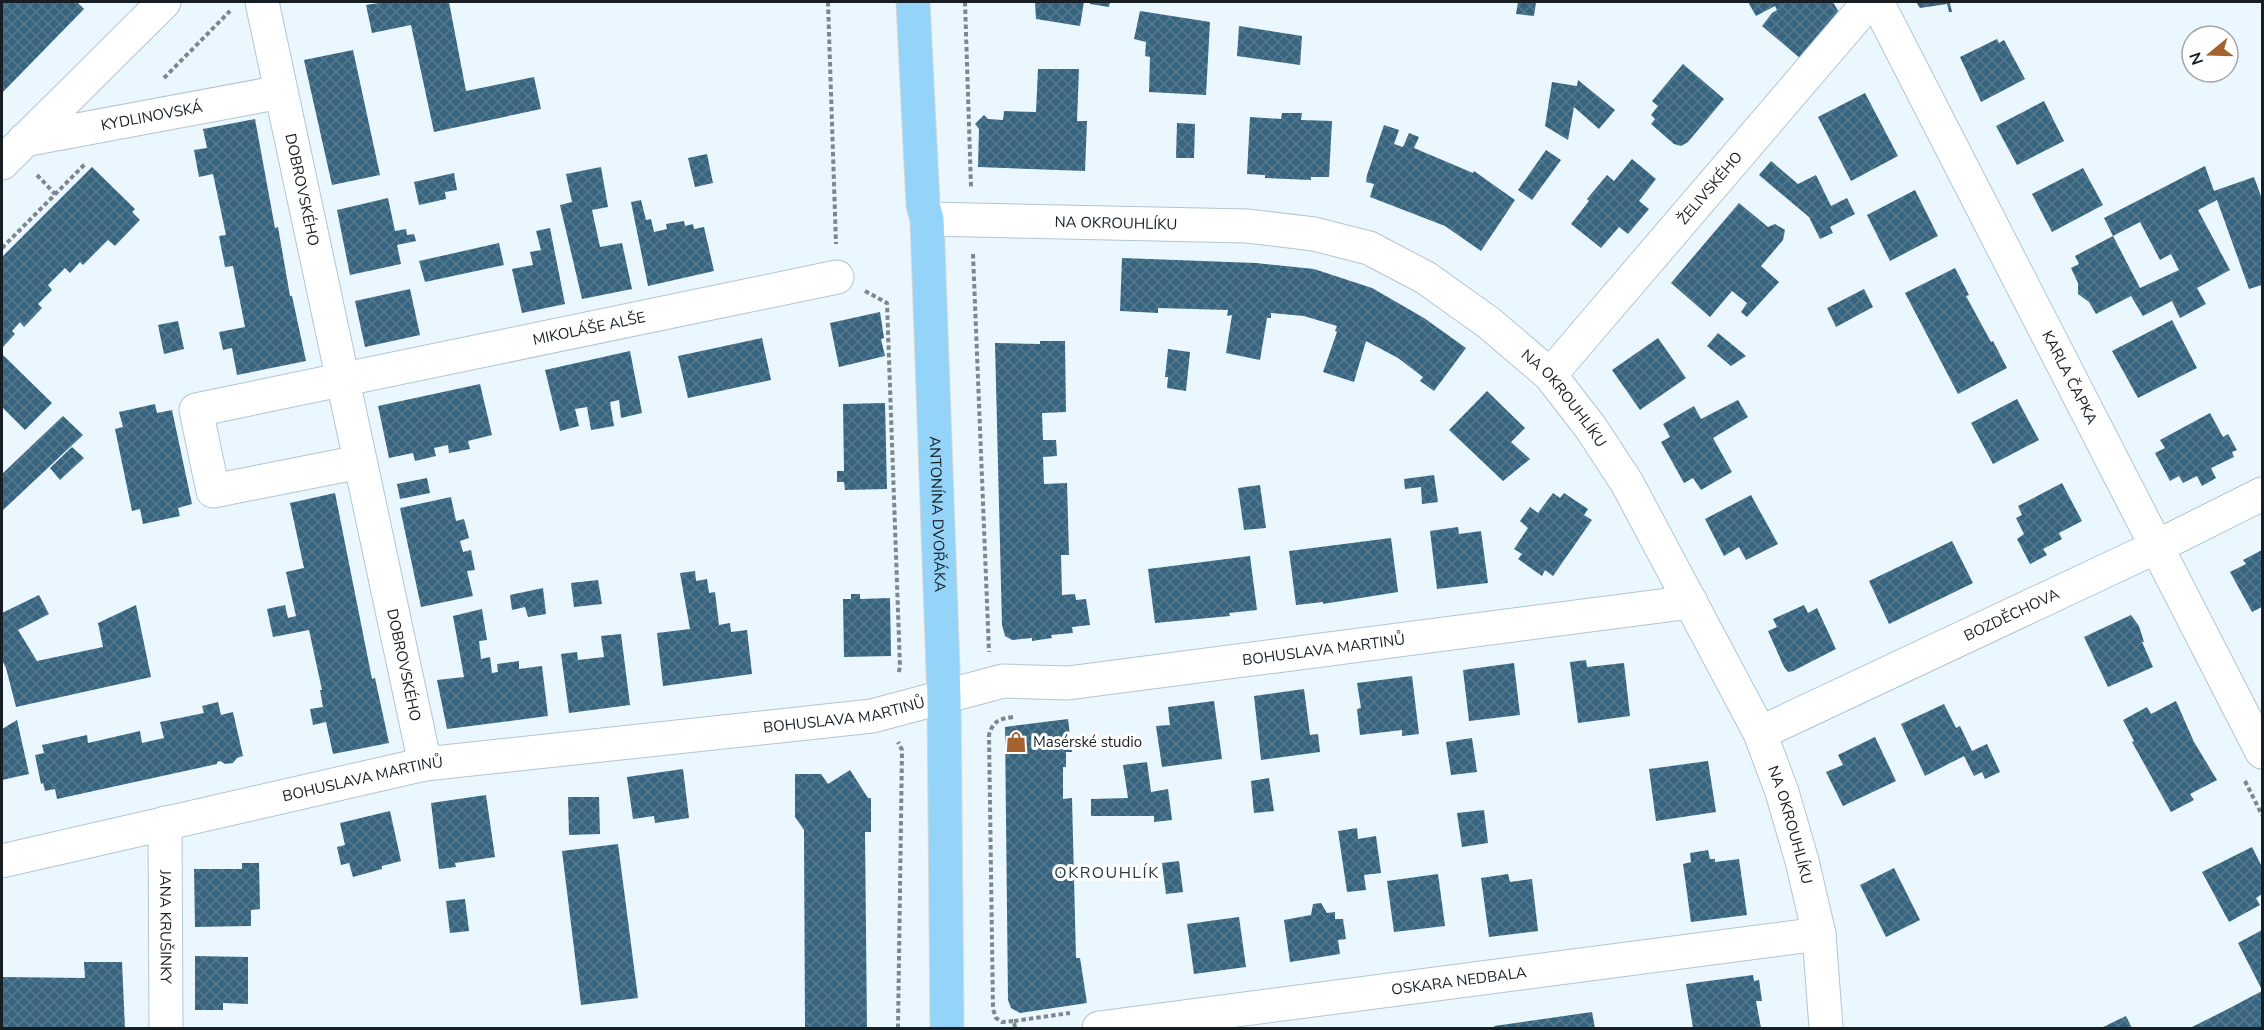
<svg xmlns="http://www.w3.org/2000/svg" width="2264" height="1030" font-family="'Nunito Sans',sans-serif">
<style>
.building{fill:url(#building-cross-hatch)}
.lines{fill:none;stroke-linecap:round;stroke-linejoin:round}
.street-casing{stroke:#b2c5d2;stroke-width:35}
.primary-casing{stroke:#d5d6d7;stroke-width:35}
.path{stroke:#7d878d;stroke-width:4;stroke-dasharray:4.5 3;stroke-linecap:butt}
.street{stroke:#fff;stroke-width:33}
.primary{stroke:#94d4f9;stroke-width:33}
.labels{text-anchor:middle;stroke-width:6;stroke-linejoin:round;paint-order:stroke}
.street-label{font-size:15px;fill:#171e23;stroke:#fff}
.poi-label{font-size:15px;fill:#171e23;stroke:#fff;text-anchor:start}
.neighbourhood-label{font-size:16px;letter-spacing:1.5px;fill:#2a3a44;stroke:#fff}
</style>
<defs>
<pattern id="building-cross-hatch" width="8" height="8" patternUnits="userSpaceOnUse" patternTransform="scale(1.5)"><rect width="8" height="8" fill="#37647f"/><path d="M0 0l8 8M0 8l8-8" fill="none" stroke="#587a8e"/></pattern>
</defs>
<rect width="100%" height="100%" fill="#ebf7ff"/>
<!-- building -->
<path class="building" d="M2,2H77L84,9L2,93Z
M385,2H449L466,91L534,77L541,109L434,132L411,25L372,33L366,5Z
M1035,2H1084L1080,26L1036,19Z
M1090,2H1110L1109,7L1090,4Z
M1518,2H1536L1534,16L1516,14Z
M1748,2H1833L1840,14L1801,59L1762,26L1772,13L1777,10L1775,6L1756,16Z
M1916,2H1952L1950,3L1952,12H1949L1947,4L1920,8Z
M1140,11L1210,22L1206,95L1149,92L1150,57L1145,56L1146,42L1134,39Z
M1239,26L1302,36L1300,65L1237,56Z
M1997,39L1999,43L2004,40L2025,79L1981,102L1960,57Z
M353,50L380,175L332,185L304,60Z
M1683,64L1724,99L1688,142L1681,146L1674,144L1651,124L1655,119L1651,115L1658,106L1652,101Z
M1038,69H1079L1077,121H1087L1085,171L978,167L979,129L975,124L984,115L988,119L1003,120L1004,111L1036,112Z
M1578,80L1615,110L1599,129L1574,107L1568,140L1545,126L1552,82L1577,86Z
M1865,93L1898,156L1851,181L1818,117Z
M2044,101L2064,141L2017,165L1996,126Z
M1282,113H1302L1301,120L1332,121L1329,177H1311V180L1265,178V175L1247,174L1250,117L1281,119Z
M255,119L275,228L278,227L290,296H292L306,361L237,375L232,348L223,350L219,332L245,327L233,266L225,267L219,236L226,235L213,174L199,177L194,150L207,148L203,129Z
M1177,123L1195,124L1194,158H1176Z
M1384,125L1399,130L1394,144L1403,147L1409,133L1419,137L1414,148L1473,173L1474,171L1515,200L1481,251L1445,226L1370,197L1374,184L1366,182L1367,175Z
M1546,150L1561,160L1532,200L1518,190Z
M707,154L713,183L695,187L688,158Z
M1632,159L1656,179L1639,201L1649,209L1628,234L1619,227L1601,248L1571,224L1589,201L1587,199L1607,175L1614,181Z
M1771,161L1798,184L1816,175L1831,206L1847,198L1855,214L1830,227L1833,233L1820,239L1809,217L1759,175Z
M2205,166L2214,191L2254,177L2262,199V285L2249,289L2217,200L2198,210L2230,270L2197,288L2206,304L2180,318L2172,301L2143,316L2131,296L2096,314L2089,302L2078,294V283L2071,268L2079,264L2075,256L2113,236L2140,288L2179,270L2171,254L2160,260L2140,222L2113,236L2104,218Z
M92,167L135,209L132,212L140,220L115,246L108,240L83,265L80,262L70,273L65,268L48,285L52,290L38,304L42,308L24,327L20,322L12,331L15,334L2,348V257Z
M601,167L608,207L592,210L600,247L622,243L632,289L582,299L560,205L572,202L566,174Z
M2083,168L2103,205L2052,232L2032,194Z
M454,173L457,190L445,192L446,199L419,205L414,182Z
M1915,190L1938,236L1890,261L1867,215Z
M388,198L395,231L406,229L407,235L414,234L416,241L397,245L401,264L350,275L337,210Z
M641,200L646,220L651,219L654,232L667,229L666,224L684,221L685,226L693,224L694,229L704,227L714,271L648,286L631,202Z
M1739,203L1768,227L1775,224L1785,230L1783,240L1761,266L1779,282L1747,317L1741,312L1747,303L1732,291L1710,317L1671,283Z
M550,228L565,304L522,313L512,269L533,265L530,252L541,250L536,231Z
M499,243L504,265L425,282L419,261Z
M1122,258L1256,263L1314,269L1372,288L1424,318L1466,348L1434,391L1420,381L1423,377L1398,358L1366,341L1354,382L1323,372L1337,332L1335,331L1337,326L1304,316L1271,313V318H1267L1260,360L1226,353L1232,315L1227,316L1228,310L1158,308V313L1120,311Z
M1955,268L1969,295L1966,296L1991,342L1993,341L2007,368L1958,394L1905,293Z
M410,289L420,335L365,347L355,301Z
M1864,289L1873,307L1836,327L1827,308Z
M880,312L884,338L881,339L885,356L839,367L830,323Z
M2172,320L2197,368L2138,398L2112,351Z
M178,321L184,349L164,354L158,325Z
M1718,333L1746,356L1731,366L1707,346Z
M762,338L771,380L688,398L678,356Z
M1658,338L1686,378L1640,410L1612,370Z
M1040,341H1065L1066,412L1042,413L1043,440H1056L1057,456L1043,457L1044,484L1067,483L1069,555H1061L1062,595L1075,594L1076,600L1086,599L1090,625L1072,627L1073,633L1051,635L1052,638L1032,641V638L1012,640L1005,636L1002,625L995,343L1040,344Z
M1168,349L1190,352L1186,391L1167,388L1168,377H1165Z
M630,351L642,413L621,418L619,400L610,402L614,426L591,430L587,407L575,409L579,426L560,431L545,370Z
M2,354L52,403L25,430L2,407Z
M480,384L492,435L468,441L470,449L449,453L448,445L434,448L436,456L415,461L413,453L389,458L378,406Z
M1487,391L1525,428L1511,442L1530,459L1503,481L1449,430Z
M2017,399L2039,440L1993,464L1971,423Z
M1738,400L1748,417L1713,438L1732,472L1701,490L1693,478L1684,483L1661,442L1670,437L1663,424L1694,406L1701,419Z
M885,403L887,489L845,490L844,482H837V471H844L843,404Z
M155,404L157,413L172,410L192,504L178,508L180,516L143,524L140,509L132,511L115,429L123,427L119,412Z
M2210,413L2223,437L2228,434L2237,450L2232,452L2234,457L2211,468L2216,478L2202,486L2197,476L2183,483L2179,476L2170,481L2155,453L2165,448L2160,440Z
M63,416L83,435L2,511V474Z
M72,447L84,458L60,480L50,468Z
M1434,475L1438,502L1422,504L1421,487L1405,489L1404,479Z
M427,478L430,493L400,499L397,484Z
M2062,483L2082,521L2059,533L2062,539L2043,549L2047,555L2030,564L2017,539L2024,534L2016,518L2022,515L2018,506Z
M1260,485L1266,528L1244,530L1238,488Z
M335,493L372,679L375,678L389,743L333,754L326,722L313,725L310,709L323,707L320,690H322L309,630L273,637L267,609L285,605L288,618L296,616L286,572L304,568L290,503Z
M1553,493L1560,498L1564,493L1588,509L1584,515L1592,520L1553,576L1545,570L1542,576L1518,559L1522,554L1514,549L1528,528L1520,521L1530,507L1538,513Z
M1751,495L1778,544L1746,560L1739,547L1724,556L1705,519Z
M451,497L456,521L464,519L469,538L460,541L463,552L471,550L475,570L467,571L473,596L421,607L400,508Z
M1458,527L1459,534L1481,531L1488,583L1437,589L1430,531Z
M1391,538L1398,592L1323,604V602L1296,605L1289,551Z
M1952,541L1973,583L1889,624L1869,581Z
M2262,550V607L2252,612L2230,572L2246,564L2243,560Z
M1250,556L1257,610L1229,613L1230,616L1155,623L1148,569Z
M695,571L696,581L707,579L709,593L715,592L719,625L730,623L731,632L747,630L752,674L663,686L657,633L690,629L680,573Z
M598,580L602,604L574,607L571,583Z
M543,588L546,614L528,617L525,607L512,610L510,595Z
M851,594H860V599L890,598L891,656L844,657L843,599H851Z
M39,595L49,614L18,630L37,661L103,647L98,623L136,605L151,677L16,707L6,668L2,660V613Z
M1804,605L1808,613L1817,608L1836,649L1793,671L1788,672L1784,667L1768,631L1777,627L1773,619Z
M482,609L487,640L479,641L481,659L490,657L492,673L498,672L497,664L519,661V669L542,666L548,716L447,729L437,680L464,677L453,616Z
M2131,615L2139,626L2144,642H2142L2153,667L2108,687L2084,637Z
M621,634L630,705L569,713L561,654L577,652L578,660L604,657L601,636Z
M1586,660L1587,667L1624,663L1630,716L1578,723L1570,662Z
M1514,663L1520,715L1469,721L1463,670Z
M1412,676L1419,734L1402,736V730L1360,735L1357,709L1361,708L1357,683Z
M1304,689L1310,735L1318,734L1320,752L1261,760L1254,696Z
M1214,701L1222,759L1162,767L1156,726L1170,725L1168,707Z
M2176,701L2194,742L2217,780L2190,794L2194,800L2171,812L2132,742L2134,741L2123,720L2147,707L2151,714Z
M218,702L221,715L233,712L243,756L237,758L233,763L225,764L220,761L217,762V764L57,799L55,789L45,791L43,783L41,784L35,755L44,753L42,745L87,735L88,743L140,731L142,743L164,738L160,722L204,713L202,706Z
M1944,704L1956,728L1960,726L1972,751L1987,744L2000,772L1985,779L1982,772L1974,776L1964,756L1925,776L1901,724Z
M1068,719L1072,752H1066V767H1063V799L1072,798L1076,958H1080L1087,1003L1020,1013L1011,1008L1008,1000L1005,727Z
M17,720L29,774L2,780V729Z
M1875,737L1896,781L1843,806L1826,772L1843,765L1838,755Z
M1472,738L1477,772L1451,775L1446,742Z
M1708,761L1716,812L1656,821L1649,769Z
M1147,762L1151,792L1168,789L1172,820L1154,822V816H1091V799L1128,798L1123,765Z
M683,769L689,818L655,823L654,816L633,819L627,777Z
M850,770L868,798H871V832H865L867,1028H805L804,830L795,817V774H821L828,784Z
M1269,778L1274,811L1254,813L1251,781Z
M486,795L495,857L455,863L456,867L439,869L431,803Z
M568,797H599L600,834L569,835Z
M1484,810L1488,843L1462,847L1457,813Z
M390,811L401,861L382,866V869L353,877L349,863L341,865L337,847L345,845L340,823Z
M1357,828L1358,839L1376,836L1381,873L1364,875L1366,890L1347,892L1338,831Z
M618,844L638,998L581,1005L562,851Z
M2252,847L2262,867V894L2256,898L2260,905L2229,922L2202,872Z
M1708,850L1710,859H1715V862L1739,859L1747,915L1691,922L1683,864L1691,862L1690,853Z
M1179,861L1183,892L1166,894L1162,863Z
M242,863H259L260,909L251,910V926L195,927L194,869H242Z
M1894,868L1920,920L1886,937L1860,885Z
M1438,874L1445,926L1394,932L1387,881Z
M1508,874L1510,882L1532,879L1538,931L1489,937L1481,878Z
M465,899L469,931L450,933L446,901Z
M1321,903L1327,913L1335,912V919H1343L1346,939L1338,940L1340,954L1290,962L1284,920L1311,915L1313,904Z
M1239,917L1246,967L1194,974L1187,924Z
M2262,930V990L2238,943Z
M195,956L248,957V1004L223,1003V1010H195Z
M84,962H122L125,1028H2V977L85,978Z
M1753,975L1754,981L1759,980L1762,1001H1756L1761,1028H1693L1686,984Z
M2262,991V1028H2190L2224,1011Z
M1592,1012L1595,1028H1495L1494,1026Z
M2126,1016L2132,1028H2101Z"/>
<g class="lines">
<defs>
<g id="street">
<path id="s1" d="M262,2L425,764"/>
<path id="s2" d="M1877,2L2262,752"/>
<path id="s3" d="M24,140L281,92"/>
<path d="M2,163L164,2"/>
<path id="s4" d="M927,219L1247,226L1314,234L1369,248L1426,278L1489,323L1550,375L1591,428L1627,483L1760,733L1782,792L1802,861L1819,934L1826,1028"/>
<path id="s5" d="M1550,375L1869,2"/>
<path id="s6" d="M360,462L213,491L196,410L837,277"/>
<path id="s7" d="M1760,733L2156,547L2262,494"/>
<path id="s8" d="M165,823L166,1028"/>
<path id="s9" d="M2,861L425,764L872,716L1003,681L1068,683L1691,602"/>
<path id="s10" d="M1099,1028L1819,934"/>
</g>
<g id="primary">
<path id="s11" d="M913,2L923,205L927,219L944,698L947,1028"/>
</g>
</defs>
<!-- street casing -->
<use href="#street" class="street-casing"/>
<!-- primary casing -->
<use href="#primary" class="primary-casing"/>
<!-- path -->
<path class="path" d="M828,2L836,244
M965,2L971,187
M164,78L230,11
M37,175L55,194
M2,248L85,164
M973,254L989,652
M865,291L887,303L900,667L898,675
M1013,717C999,719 993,721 989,735L993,1009L996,1018L1002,1022L1014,1021L1015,1028
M2245,781L2262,815
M1014,1021L1070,1013
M898,1028L902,750L898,742"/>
<!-- street -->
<use href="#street" class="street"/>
<!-- primary -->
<use href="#primary" class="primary"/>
</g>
<!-- icons -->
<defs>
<symbol id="shop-bare" viewBox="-9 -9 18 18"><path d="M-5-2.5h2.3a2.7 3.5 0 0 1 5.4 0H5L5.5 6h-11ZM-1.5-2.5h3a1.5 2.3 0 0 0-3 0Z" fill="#a4632e" stroke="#fff" stroke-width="2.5" paint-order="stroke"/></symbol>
</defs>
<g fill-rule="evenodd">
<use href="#shop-bare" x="1001" y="727" width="30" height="30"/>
</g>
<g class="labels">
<!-- street labels -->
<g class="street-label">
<text dy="5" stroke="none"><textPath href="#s3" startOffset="130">KYDLINOVSKÁ</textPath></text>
<text dy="5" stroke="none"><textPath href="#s5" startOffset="246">ŽELIVSKÉHO</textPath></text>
<text dy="5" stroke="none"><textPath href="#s1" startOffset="192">DOBROVSKÉHO</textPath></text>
<text dy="5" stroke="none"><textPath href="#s4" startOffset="189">NA OKROUHLÍKU</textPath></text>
<text dy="5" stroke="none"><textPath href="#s6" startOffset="634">MIKOLÁŠE ALŠE</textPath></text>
<text dy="5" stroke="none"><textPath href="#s2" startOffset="422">KARLA ČAPKA</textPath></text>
<text dy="5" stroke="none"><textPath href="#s4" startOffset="693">NA OKROUHLÍKU</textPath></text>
<text dy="5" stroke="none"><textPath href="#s11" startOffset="513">ANTONÍNA DVOŘÁKA</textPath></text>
<text dy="5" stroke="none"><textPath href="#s7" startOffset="278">BOZDĚCHOVA</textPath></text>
<text dy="5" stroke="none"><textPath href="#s9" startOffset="1342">BOHUSLAVA MARTINŮ</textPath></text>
<text dy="5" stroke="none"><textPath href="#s1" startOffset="678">DOBROVSKÉHO</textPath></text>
<text dy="5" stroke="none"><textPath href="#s9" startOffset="856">BOHUSLAVA MARTINŮ</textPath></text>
<text dy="5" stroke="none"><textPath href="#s9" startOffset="370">BOHUSLAVA MARTINŮ</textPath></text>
<text dy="5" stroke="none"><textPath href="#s4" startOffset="1179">NA OKROUHLÍKU</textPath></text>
<text dy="5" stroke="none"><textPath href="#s8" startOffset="104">JANA KRUŠINKY</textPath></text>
<text dy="5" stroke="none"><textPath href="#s10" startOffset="363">OSKARA NEDBALA</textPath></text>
</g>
<!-- poi labels -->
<g class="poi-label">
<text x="1033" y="747">Masérské studio</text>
</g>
<!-- neighbourhood labels -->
<g class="neighbourhood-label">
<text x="1107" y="878">OKROUHLÍK</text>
</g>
</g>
<!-- border -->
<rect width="2264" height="1030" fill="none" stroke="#171e23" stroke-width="6"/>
<!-- north arrow -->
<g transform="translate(2210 54) rotate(251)"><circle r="28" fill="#ffffff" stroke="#a2a5a7" stroke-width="1.5"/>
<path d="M0-4.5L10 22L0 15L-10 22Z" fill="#a4632e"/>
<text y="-9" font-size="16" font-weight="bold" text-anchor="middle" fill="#171e23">N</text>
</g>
</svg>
